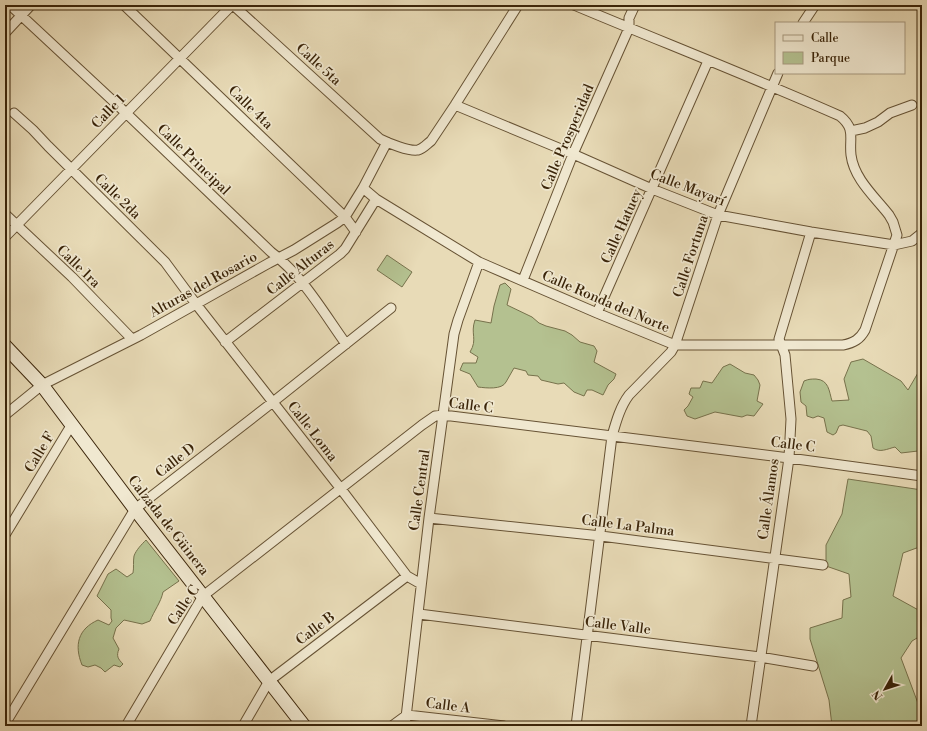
<svg xmlns="http://www.w3.org/2000/svg" width="927" height="731" font-family="'Libre Bodoni',serif">
<style>
.green{fill:#b4c190;stroke:#77724c}
.lines{fill:none;stroke-linecap:round;stroke-linejoin:round}
.street-casing{stroke:#665234;stroke-width:11}
.secondary-casing{stroke:#3a2409;stroke-width:15}
.street{stroke:#f0e8d0;stroke-width:9}
.secondary{stroke:#f0e8d0;stroke-width:13}
.labels{text-anchor:middle;stroke-width:3.5;stroke-linejoin:round;paint-order:stroke}
.street-label{font-size:14px;fill:#3a2409;stroke:#f0e8d0}
</style>
<rect width="100%" height="100%" fill="#e8dbb7"/>
<filter id="stains"><feTurbulence type="fractalNoise" baseFrequency=".005" numOctaves="4"/><feColorMatrix values="0 0 0 0 .2 0 0 0 0 .09 0 0 0 0 .02 0 0 0 .5 -.17"/></filter>
<radialGradient id="worn" r=".72"><stop offset=".6" stop-color="#630" stop-opacity="0"/><stop offset="1" stop-color="#630" stop-opacity=".3"/></radialGradient>
<!-- green -->
<path class="green" d="M387,255L412,272L402,287L377,270Z
M505,283L511,289L507,305L532,317L539,323L546,326L565,331L572,335L580,342L594,346L597,351L594,362L616,374L614,379L608,385L603,395L592,390H587L584,396L574,392L564,383L558,384L541,380L538,376L528,375L526,371L514,368C511,373 509,377 506,382C502,390 486,388 478,387L470,374L460,370L463,363H476L478,357L470,352C478,339 470,334 475,320L491,323L494,306L500,285Z
M863,359L901,381L908,390L922,366V452L918,451L901,453L895,447C887,449 880,453 873,448L871,436L867,431L843,425L839,426L836,433L833,435L827,432L824,418L818,416L813,418L807,416L806,406L801,402L800,392L804,381C809,379 811,379 816,379C829,380 829,391 832,401L849,400L844,379L851,362Z
M730,364L745,373L754,375L758,380L760,385L757,401L763,404L754,416L747,415L742,417L715,412L695,419L687,416L684,410L688,406L693,397L689,394L691,388H700L703,381L712,383L723,367Z
M848,479L922,490V546L903,553L893,596L922,612V635L912,641L901,658L922,714V726H832L829,700L810,639V628L842,618L843,600L851,597L849,574L826,566V545L842,514Z
M146,540L179,581L163,592C161,602 154,611 150,621L142,624L124,620L116,628L113,638L119,649C116,656 118,659 123,664L120,667L114,665L105,672L101,668L95,665L88,667L82,665C74,645 78,629 98,620L109,625L112,621L111,618V610L97,596L108,574L116,569L127,577L133,573C134,568 133,561 134,556C136,550 142,544 146,540Z"/>
<g class="lines">
<defs>
<path id="street" d="M10,5L126,113L271,252C303,276 323,312 346,344
M124,5L345,217L356,232
M233,5L380,139C388,143 410,152 418,150C423,149 427,144 431,141L455,105L518,5
M803,23L815,5
M5,33L31,5
M455,105L573,154L652,189L718,215L811,232L894,245L912,241L922,233
M14,113L33,130L48,146L165,262L196,304L341,489L407,576
M851,131L865,128L878,122L890,113L912,105
M363,188L376,199L479,262L597,313L675,345H843C854,343 860,339 865,330L897,235L893,222L889,215C875,197 854,179 851,155C849,138 856,129 840,116C752,77 662,42 574,5
M5,214L72,277L132,339
M5,237L232,5
M523,280L573,154L629,28V18L635,5
M597,313L708,61
M225,342L340,254L345,249L376,199
M5,415L42,385L141,335L269,263L294,250L337,223L345,217L363,188L387,142
M429,518L601,536L823,565
M5,535L72,424
M419,614L760,657L813,666
M5,724L135,509L273,402L391,308
M126,726L203,596L422,425L435,416L443,415L789,458L922,476
M243,726L269,681L407,576L421,584
M392,726L407,715L504,726
M405,726L429,518L454,334L458,320L479,262
M576,726L612,436C616,422 620,407 629,395L671,352L675,345L718,215L778,73
M751,726L789,458L791,419L785,355L779,339L811,232"/>
<path id="secondary" d="M5,346L42,385L135,509L304,726"/>
</defs>
<!-- street casing -->
<use href="#street" class="street-casing"/>
<!-- secondary casing -->
<use href="#secondary" class="secondary-casing"/>
<!-- street -->
<use href="#street" class="street"/>
<!-- secondary -->
<use href="#secondary" class="secondary"/>
</g>
<g class="labels">
<!-- street labels -->
<g class="street-label">
<text transform="translate(319 64) rotate(42)" y="5">Calle 5ta</text>
<text transform="translate(251 107) rotate(44)" y="5">Calle 4ta</text>
<text transform="translate(108 111) rotate(-46)" y="5">Calle 1</text>
<text transform="translate(567 137) rotate(-67)" y="5">Calle Prosperidad</text>
<text transform="translate(194 159) rotate(44)" y="5">Calle Principal</text>
<text transform="translate(688 187) rotate(21)" y="5">Calle Mayarí</text>
<text transform="translate(118 196) rotate(44)" y="5">Calle 2da</text>
<text transform="translate(621 226) rotate(-66)" y="5">Calle Hatuey</text>
<text transform="translate(690 256) rotate(-72)" y="5">Calle Fortuna</text>
<text transform="translate(79 266) rotate(44)" y="5">Calle 1ra</text>
<text transform="translate(300 267) rotate(-38)" y="5">Calle Alturas</text>
<text transform="translate(203 284) rotate(-29)" y="5">Alturas del Rosario</text>
<text transform="translate(606 301) rotate(23)" y="5">Calle Ronda del Norte</text>
<text transform="translate(471 405) rotate(7)" y="5">Calle C</text>
<text transform="translate(313 431) rotate(52)" y="5">Calle Loma</text>
<text transform="translate(793 444) rotate(7)" y="5">Calle C</text>
<text transform="translate(39 452) rotate(-59)" y="5">Calle F</text>
<text transform="translate(175 460) rotate(-38)" y="5">Calle D</text>
<text transform="translate(419 490) rotate(-82)" y="5">Calle Central</text>
<text transform="translate(768 499) rotate(-82)" y="5">Calle Álamos</text>
<text transform="translate(169 525) rotate(52)" y="5">Calzada de Güinera</text>
<text transform="translate(628 525) rotate(7)" y="5">Calle La Palma</text>
<text transform="translate(183 605) rotate(-56)" y="5">Calle C</text>
<text transform="translate(618 625) rotate(7)" y="5">Calle Valle</text>
<text transform="translate(315 628) rotate(-37)" y="5">Calle B</text>
<text transform="translate(448 705) rotate(7)" y="5">Calle A</text>
</g>
</g>
<!-- margin -->
<rect width="927" height="731" fill="none" stroke="#e8dbb7" stroke-width="20"/>
<rect x="6" y="6" width="915" height="719" fill="none" stroke="#3a2409" stroke-width="2"/>
<rect x="10" y="10" width="907" height="711" fill="none" stroke="#3a2409"/>
<!-- legend -->
<rect x="775" y="22" width="130" height="52" fill="#f0e8d0" stroke="#a79a80"/>
<rect x="783" y="35" width="20" height="6" fill="#f0e8d0" stroke="#a79a80"/>
<text x="811" y="42" font-size="12" fill="#3a2409">Calle</text>
<rect x="783" y="52" width="20" height="12" fill="#b4c190" stroke="#a79a80"/>
<text x="811" y="62" font-size="12" fill="#3a2409">Parque</text>
<!-- north arrow -->
<g transform="translate(885 689) rotate(231)" stroke="#f0e8d0" stroke-width="3" paint-order="stroke">
<path d="M0-3L7 15L0 10L-7 15Z" fill="#3a2409"/>
<text y="-6" font-size="11" font-weight="bold" text-anchor="middle" fill="#3a2409">N</text>
</g>
<rect width="100%" height="100%" filter="url(#stains)"/>
<rect width="100%" height="100%" fill="url(#worn)"/>
</svg>
